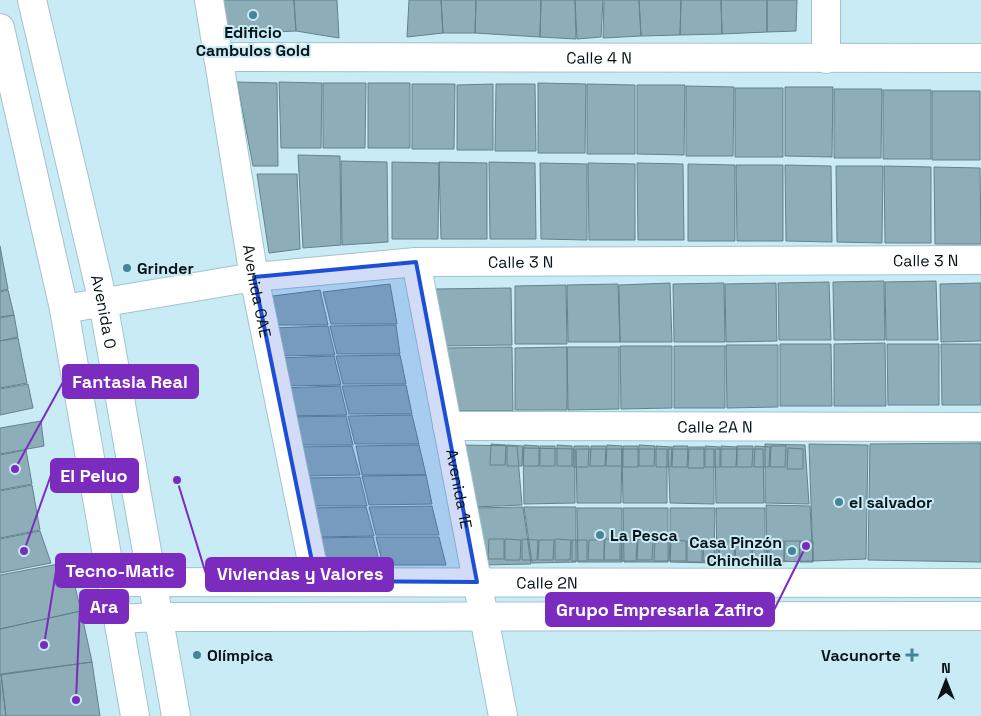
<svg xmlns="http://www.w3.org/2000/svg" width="981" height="716" font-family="'Space Grotesk',sans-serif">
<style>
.building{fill:#8daeb8;stroke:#62828c}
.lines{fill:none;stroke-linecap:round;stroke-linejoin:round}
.street-casing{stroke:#a2c3ce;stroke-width:30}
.secondary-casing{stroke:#a2c3ce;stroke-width:30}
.street{stroke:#fff;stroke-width:28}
.secondary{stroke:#fff;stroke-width:28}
.marked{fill:#1d4ed8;fill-opacity:0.2;stroke:#1d4ed8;stroke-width:4;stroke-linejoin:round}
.poi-dot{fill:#448598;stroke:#c9ebf6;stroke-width:2}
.labels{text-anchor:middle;stroke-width:4;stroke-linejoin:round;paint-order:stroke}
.poi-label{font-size:16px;font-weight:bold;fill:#071317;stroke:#c9ebf6;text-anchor:start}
.street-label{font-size:16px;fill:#071317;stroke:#c9ebf6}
.leader{fill:none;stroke:#7b2cbf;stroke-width:2}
.callout-dot{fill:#7b2cbf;stroke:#c9ebf6;stroke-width:2}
.callout{fill:#7b2cbf;stroke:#7b2cbf;stroke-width:2}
.callout-label{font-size:18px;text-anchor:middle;font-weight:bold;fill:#fff}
</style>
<rect width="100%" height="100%" fill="#c9ebf6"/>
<!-- building -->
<path class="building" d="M209,0H294L296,31L215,35Z
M294,0H337L339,38L296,31Z
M409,0H441L443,33L407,37Z
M441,0H476L475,33H443Z
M476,0H541L540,37L475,33Z
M541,0H575L576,39L540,37Z
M575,0H603L601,37L577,39Z
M604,0H639L641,36L603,38Z
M639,0H681L680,35L641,36Z
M681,0H721L722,34L680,35Z
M721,0H767V32L722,34Z
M767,0H797L796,31L767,32Z
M237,82L277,83L278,166H253Z
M279,82L322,83L321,148H281Z
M323,83H366L365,148H323Z
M368,83H410V148H368Z
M538,83L586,84L585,153H538Z
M412,84H455L454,149H412Z
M493,84V150H457V85Z
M496,84H535L536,151H495Z
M587,84L635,85V154H587Z
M637,85H685L684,155L637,154Z
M686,86L734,87L733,156H686Z
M785,87H833L832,157L785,156Z
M735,88H783V157H735Z
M834,89H882L881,158H834Z
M883,90H931V159H883Z
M932,91H980V160H932Z
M298,155L340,156L341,245L303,248Z
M341,161L387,162L388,242L342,245Z
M392,162L439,163L438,239H392Z
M439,162L487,163V239H441Z
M489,162L535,163L536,239H490Z
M540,163L587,164V240L541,239Z
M588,163L635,164V240H589Z
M637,163L683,164L684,240H638Z
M688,164L735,165V241H688Z
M736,165H783V241H737Z
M785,165L831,166L832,242L786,241Z
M836,166H883L882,243L837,242Z
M884,166L931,167V243H885Z
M934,167L980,168L981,244H935Z
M257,174H297L300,249L269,253Z
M0,246L8,289L0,291Z
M884,281L885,340H834L833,282Z
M936,281L938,340H886L885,282Z
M829,282L831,340H779L778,283Z
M670,283L672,342H620L619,285Z
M724,283L725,342H674L673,284Z
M776,283L777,341L726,342L725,284Z
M981,283V341L941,342L940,284Z
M390,284L397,324H331L323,292Z
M618,284L620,342H568L567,285Z
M566,285L567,344H515V286Z
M511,288L512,345L445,346L435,289Z
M8,290L14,315L0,317V292Z
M320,290L328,325H271L265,297Z
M14,315L18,337L0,341V318Z
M396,325L400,354H337L330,326Z
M328,326L335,355L277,356L271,328Z
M18,338L27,383L0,388V341Z
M885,343L886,406H834V344Z
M780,344H831L832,406H780Z
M887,344H939V405H888Z
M941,344H981V405H942Z
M726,345H778V407L727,408Z
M620,346H672V408L621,409Z
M674,346H725V408H674Z
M512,347L513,411H456L446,348Z
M567,347V410H515V348Z
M567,347H619V409L568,410Z
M400,355L406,384H343L336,356Z
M334,356L341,385L283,386L278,358Z
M28,384L33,408L0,415V389Z
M406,385L412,414H349L342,386Z
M340,386L347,415L289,416L283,388Z
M412,415L419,444H355L348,416Z
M346,416L353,445H295L289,417Z
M41,421L44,446L0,454V428Z
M981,443V562L868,560L870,444Z
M491,444L506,445L505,465H490Z
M765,444L805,445L809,504L765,503Z
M809,444L868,445L866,559L813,561Z
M419,445L426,475H362L356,446Z
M464,445L517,446L522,505L474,507Z
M507,445L523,446L522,466H507Z
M524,445L539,446V466H523Z
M557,445L572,446V466H557Z
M607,445L622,446V466H606Z
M639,445L655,446L654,466H639Z
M352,446L360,475L302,476L296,447Z
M540,446H555V466H540Z
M574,446H589L588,467H573Z
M591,446H606L605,466H590Z
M623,446H638V467H623Z
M656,446L672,447L671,467H656Z
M673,446H688L687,467H672Z
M705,446L720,447V467H705Z
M721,446L737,447L736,467H721Z
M737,446H753L752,467H737Z
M755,446L770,447L769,467H754Z
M771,446H786L785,467H770Z
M689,447H704V468H688Z
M523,448L575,449V503L524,504Z
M788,448L803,449V469H787Z
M576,449H622L621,503H577Z
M622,449H667V503H623Z
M668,449H714V504L670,503Z
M715,449H763L764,503H716Z
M26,450L32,484L0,490V455Z
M426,475L432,504L369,505L362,476Z
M360,477L367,506H309L303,478Z
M32,485L40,530L0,538V491Z
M766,505L810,506L813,561L767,562Z
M432,506L439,535H376L369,507Z
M366,507L374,536L316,537L310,508Z
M523,507L531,564L483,565L475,508Z
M524,507H576V562L532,563Z
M577,508H622V562H578Z
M623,508H668V562H624Z
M670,508H715L714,563L670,562Z
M716,508H765V562H717Z
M40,531L51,563L0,573V539Z
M373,537L380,565L322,566L317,538Z
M376,537H439L446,565H383Z
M489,539H504V559H488Z
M505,539L521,540L520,560H505Z
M522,539L538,540L537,560H522Z
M555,539L571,540L570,560H555Z
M605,539L620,540V560H604Z
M638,539L653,540L652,560H637Z
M539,540H554L553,560H538Z
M572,540H587V561H572Z
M589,540H604V560H588Z
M622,540H637L636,561H621Z
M671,540L686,541V561H670Z
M736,540L751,541V561H735Z
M769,540L784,541V561H769Z
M655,541H670L669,561H654Z
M687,541H702V562H687Z
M704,541H719L718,561H703Z
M720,541H735L734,561H719Z
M753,541H768L767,561H752Z
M785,541H800L799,562L784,561Z
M800,541H813V562H800Z
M69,562L81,611L0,629V575Z
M81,611L92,662L0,675V629Z
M92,662L100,716H6L1,674Z
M1,674L6,716H0Z"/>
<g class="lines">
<defs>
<g id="street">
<path id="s1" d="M209,0L254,277L316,581"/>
<path d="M826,0V59"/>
<path id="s2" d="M218,57L981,58"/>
<path id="s3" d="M416,262L503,716"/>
<path id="s4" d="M64,309L254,277L416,262L981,260"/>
<path id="s5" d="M447,426L981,427"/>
</g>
<g id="secondary">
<path id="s6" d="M32,0L103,302L176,716"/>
<path d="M0,28L64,309L135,716"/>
<path id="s7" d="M113,582L981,583"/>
<path d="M119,619L158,617L981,616"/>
</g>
</defs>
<!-- street casing -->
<use href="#street" class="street-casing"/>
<!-- secondary casing -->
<use href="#secondary" class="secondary-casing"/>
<!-- street -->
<use href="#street" class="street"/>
<!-- secondary -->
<use href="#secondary" class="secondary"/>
</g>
<!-- marked area -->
<path class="marked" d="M416,262L477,582L316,581L254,277Z"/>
<!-- markers -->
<g class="poi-dot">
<circle cx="253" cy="15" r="5"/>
<circle cx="127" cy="268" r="5"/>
<circle cx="839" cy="502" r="5"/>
<circle cx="600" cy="535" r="5"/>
<circle cx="792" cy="551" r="5"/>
<circle cx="197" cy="655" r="5"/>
<path d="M909.5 647.5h5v5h5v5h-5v5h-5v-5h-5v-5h5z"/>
</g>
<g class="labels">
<!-- poi labels -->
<g class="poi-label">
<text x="253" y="38" text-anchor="middle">Edificio<tspan x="253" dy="18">Cambulos Gold</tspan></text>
<text x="137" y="274">Grinder</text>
<text x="849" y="508">el salvador</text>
<text x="610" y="541">La Pesca</text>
<text x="782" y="548" text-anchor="end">Casa Pinzón<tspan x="782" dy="18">Chinchilla</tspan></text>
<text x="207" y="661">Olímpica</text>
<text x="901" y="661" text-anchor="end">Vacunorte</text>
</g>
<!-- street labels -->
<g class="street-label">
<text dy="6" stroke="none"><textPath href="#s2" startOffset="381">Calle 4 N</textPath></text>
<text dy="6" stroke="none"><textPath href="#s4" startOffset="865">Calle 3 N</textPath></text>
<text dy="6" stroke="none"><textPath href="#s4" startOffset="460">Calle 3 N</textPath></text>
<text dy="6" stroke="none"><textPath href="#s1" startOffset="295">Avenida 0AE</textPath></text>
<text dy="6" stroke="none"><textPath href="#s6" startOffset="320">Avenida 0</textPath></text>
<text dy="6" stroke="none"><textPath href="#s5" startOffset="268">Calle 2A N</textPath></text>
<text dy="6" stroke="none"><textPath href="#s3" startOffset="231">Avenida 1E</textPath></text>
<text dy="6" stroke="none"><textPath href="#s7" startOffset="434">Calle 2N</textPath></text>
</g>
</g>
<!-- callouts -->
<path class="leader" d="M15 469L63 382M24 551L51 475M44 645L56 571M177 480L206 574M76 700L80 606M806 546L774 610"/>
<g class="callout-dot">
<circle cx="15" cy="469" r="5"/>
<circle cx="24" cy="551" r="5"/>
<circle cx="44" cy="645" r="5"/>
<circle cx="177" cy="480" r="5"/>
<circle cx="76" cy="700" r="5"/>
<circle cx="806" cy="546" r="5"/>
</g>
<g class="callout">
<rect x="63" y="365" width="135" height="33" rx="5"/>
<rect x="51" y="459" width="87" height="33" rx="5"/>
<rect x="56" y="554" width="129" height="33" rx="5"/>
<rect x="206" y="558" width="187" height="33" rx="5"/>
<rect x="80" y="590" width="48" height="33" rx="5"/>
<rect x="546" y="593" width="228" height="33" rx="5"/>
</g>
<g class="callout-label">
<text x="130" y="388">Fantasia Real</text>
<text x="94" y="482">El Peluo</text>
<text x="120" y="577">Tecno-Matic</text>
<text x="300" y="580">Viviendas y Valores</text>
<text x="104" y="613">Ara</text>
<text x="660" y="616">Grupo Empresaria Zafiro</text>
</g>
<!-- north arrow -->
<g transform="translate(946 681)" stroke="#c9ebf6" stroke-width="4" paint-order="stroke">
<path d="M0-4L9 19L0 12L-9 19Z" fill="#071317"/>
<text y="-8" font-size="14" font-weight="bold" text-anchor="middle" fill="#071317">N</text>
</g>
</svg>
